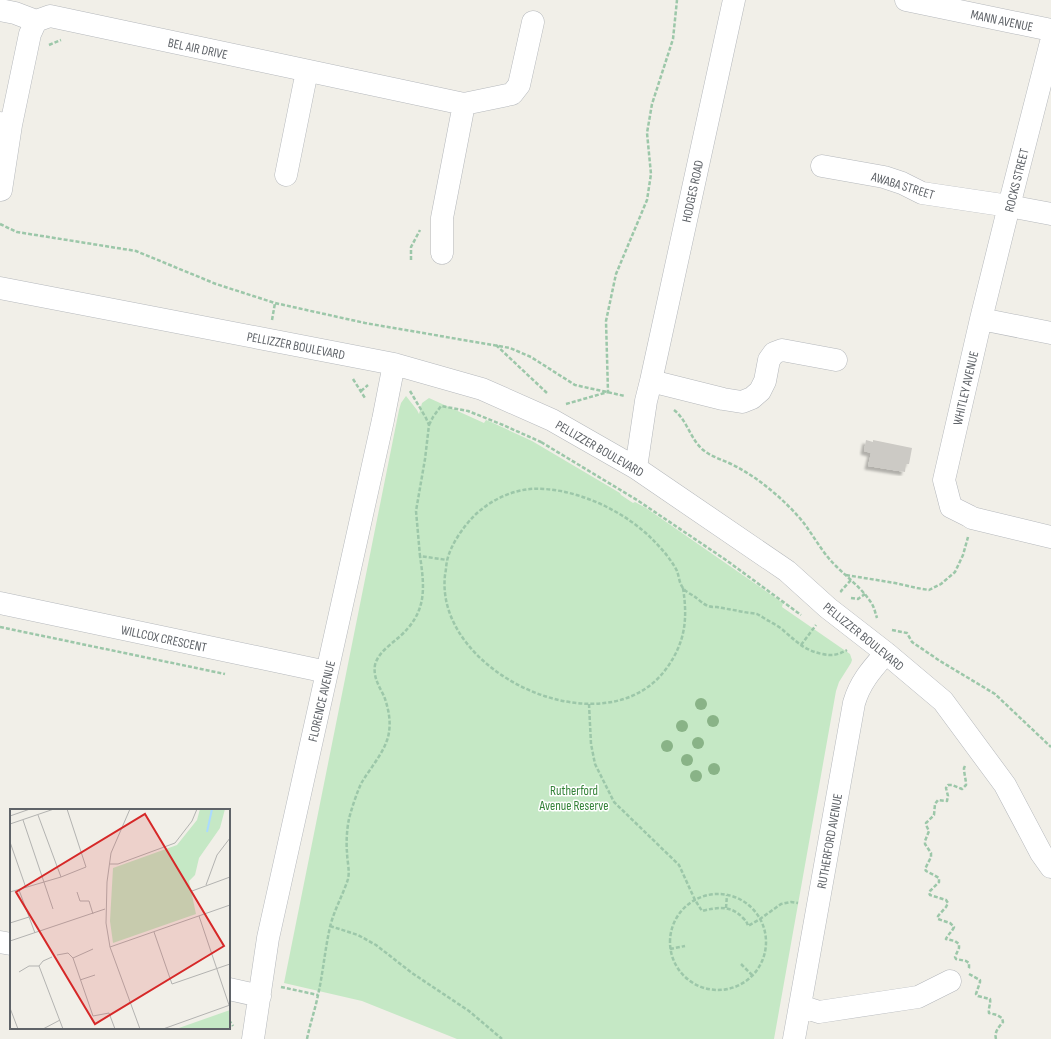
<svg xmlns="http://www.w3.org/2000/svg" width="1051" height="1039" font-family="'Sofia Sans Condensed',sans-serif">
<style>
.green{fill:#c5e8c5}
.building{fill:#cccac5;filter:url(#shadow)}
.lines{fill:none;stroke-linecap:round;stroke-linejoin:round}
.minor-casing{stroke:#b5b8bc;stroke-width:23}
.path{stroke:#9cc7a9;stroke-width:2.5;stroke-dasharray:4 2;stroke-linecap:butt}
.minor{stroke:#fff;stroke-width:22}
.tree{fill:#89b387}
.labels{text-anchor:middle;stroke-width:3;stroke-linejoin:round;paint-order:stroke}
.street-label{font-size:13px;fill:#5f6368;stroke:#fff}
.park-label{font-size:13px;fill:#348238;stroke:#fff}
.inset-river{fill:none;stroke:#aadaff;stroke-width:2}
.inset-road{fill:none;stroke:#b3b3b1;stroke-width:1}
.view{fill:#d62828;fill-opacity:0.15;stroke:#d62828;stroke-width:2}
.inset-edge{fill:none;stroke:#5f6368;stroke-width:2}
</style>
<defs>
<filter id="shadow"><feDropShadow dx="-3.5" dy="3.5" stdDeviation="1" flood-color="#0004"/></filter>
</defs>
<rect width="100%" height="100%" fill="#f1efe8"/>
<!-- green -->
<path class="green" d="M406,396L417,410L419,414L422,403L429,398L484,423L486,420L491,422L532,441L620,493L621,495L633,503L635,502L646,508L783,603L782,607L850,654L852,660L851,663L839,682L836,691L774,1039H457L362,1001L284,983L399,410L401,403Z"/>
<!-- building -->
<path class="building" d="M866,440L873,442V440L912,448L909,464H906L905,472L868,466L871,453L864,451Z"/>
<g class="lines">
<defs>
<path id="minor" d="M906,0L1051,30
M0,10L15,13L36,21
M464,104L512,94L519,85L533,22
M0,123L11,125L30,34L36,21L50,16L464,104L442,218V253
M822,166L884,177L902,183L922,193L1009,206L1051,214
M286,175L307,71
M1,190L11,125
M0,288L394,364L482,389L552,420L636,468L787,571L828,608L886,653L943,701L1005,785L1041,853L1051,867
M981,319L1009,206L1051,42
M1051,333L981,319L944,480L951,507L969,516L972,518L1051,537
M651,381L723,399L742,402L752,398L760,391L765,381L769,360L774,353L782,350L836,360
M636,468L646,401L651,381L734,0
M0,603L327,672
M0,942L11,944
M229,989L260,996
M800,1006L819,1012L918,997L950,981
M253,1039L268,938L383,420L394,364
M794,1039L854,703C860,682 872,669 886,653"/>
</defs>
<!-- minor casing -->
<use href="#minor" class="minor-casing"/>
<!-- path -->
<path class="path" d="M49,45L61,40
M0,224L17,232L136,251L216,284L275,303L365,323L510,348L531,357L575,385L625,396
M411,260V247L420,230
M272,320L275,303
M496,345L548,394
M353,379L365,398
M361,391L368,385
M410,391L426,418L429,425L425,459L416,511L420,556L447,560
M566,404L608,392L606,321L616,274L647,200L651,174L647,133L652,104L673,39L677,0
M674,410C687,420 690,438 702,449C710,456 720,459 729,463C740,468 749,474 758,480C774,492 790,506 803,522C813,535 821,550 832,562C844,575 860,586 870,601C874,606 875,612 877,618
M429,425L433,417L441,406L468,411L503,425L541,442
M541,442L637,500L726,560L801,615
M846,575L895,583L917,588L929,590L941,584L955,572L963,555L968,537
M683,588C688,620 685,643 666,669C605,752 434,673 445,575C446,571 446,566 447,561C450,546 463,527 474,516C489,501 510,491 530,489C573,486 626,511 655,542C663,550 672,561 677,571C679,576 679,583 683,588C685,591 690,594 694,596C698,599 703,604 708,606C711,607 714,607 717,607C726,609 735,610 744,612C748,613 753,613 757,614C761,616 765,619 769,621C774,624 780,627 784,631C797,642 804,650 822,654C832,656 838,655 847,650
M842,592L841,591L851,580
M851,598L858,599L865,594
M0,627L225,674
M892,630L907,633L912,642L940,661L995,694L1051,747
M801,645L816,625
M589,704L591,744L595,764L614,802L679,865L695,900L702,911C718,907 731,905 743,918C746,921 747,922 748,926L760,919L781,904L791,902L798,903
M965,766L964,768C964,774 966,779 966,785L962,789L952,785H948L946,788L948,796L947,801L938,800L935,804L934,815L926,823L927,827L929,831L925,841V844L931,853V857L925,869L926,871L934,875L939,878V882L930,891L929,893L930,895L946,900L948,903L946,907L938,916V919L950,923L954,927C952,932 948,934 946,939L955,941L959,944V948L955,957L956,959L966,961L969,963V968L968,970
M670 942a48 48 0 1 1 96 0a48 48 0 1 1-96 0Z
M726,908L727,895
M330,926L358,935L376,945L412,973L469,1011L502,1039
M670,949L685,946
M741,964L752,975
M969,974L980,980V982L976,994L978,996L990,999C991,1004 988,1008 989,1013L997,1015L1002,1018L1003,1022C999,1027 994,1032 996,1039
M281,987L318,995
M229,1020L233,1026
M307,1039C310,1024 315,1010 318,995C323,973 325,949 330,927C334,910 343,895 348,879C350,871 347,860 347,852C346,842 347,828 349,819C351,810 358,789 362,782C371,767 387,749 389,732C391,720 388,707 384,696C379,686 373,677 375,665C378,653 390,645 398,638C427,613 425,590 420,556"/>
<!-- minor -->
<use href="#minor" class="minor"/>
</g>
<!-- trees -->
<g class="tree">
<circle cx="701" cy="704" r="6"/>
<circle cx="713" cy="721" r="6"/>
<circle cx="682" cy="726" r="6"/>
<circle cx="698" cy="743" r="6"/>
<circle cx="667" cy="746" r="6"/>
<circle cx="687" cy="760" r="6"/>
<circle cx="714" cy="769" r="6"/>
<circle cx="696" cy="776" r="6"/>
</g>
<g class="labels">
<!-- street labels -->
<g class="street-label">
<text transform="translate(1002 20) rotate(12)" y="5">MANN AVENUE</text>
<text transform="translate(198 48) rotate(12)" y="5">BEL AIR DRIVE</text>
<text transform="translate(1016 180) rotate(-76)" y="5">ROCKS STREET</text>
<text transform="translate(903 185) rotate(17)" y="5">AWABA STREET</text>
<text transform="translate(692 191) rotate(-78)" y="5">HODGES ROAD</text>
<text transform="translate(296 345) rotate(11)" y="5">PELLIZZER BOULEVARD</text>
<text transform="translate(965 388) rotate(-77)" y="5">WHITLEY AVENUE</text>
<text transform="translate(600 448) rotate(30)" y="5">PELLIZZER BOULEVARD</text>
<text transform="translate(864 636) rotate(39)" y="5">PELLIZZER BOULEVARD</text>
<text transform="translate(164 638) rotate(12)" y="5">WILLCOX CRESCENT</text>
<text transform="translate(321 701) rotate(-77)" y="5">FLORENCE AVENUE</text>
<text transform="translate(829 841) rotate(-80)" y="5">RUTHERFORD AVENUE</text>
</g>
<!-- park labels -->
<g class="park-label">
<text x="574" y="795">Rutherford<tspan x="574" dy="15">Avenue Reserve</tspan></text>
</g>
</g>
<!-- overview -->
<g transform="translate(10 809)">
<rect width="220" height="220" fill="#f1efe8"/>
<path d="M190,0H215L210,19L189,49L185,66L179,72L186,105L103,134L100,112L103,59L167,36L187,11ZM220,201V220H166Z" fill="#c5e8c5"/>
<path class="inset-river" d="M197,23L202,0"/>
<path class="inset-road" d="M120,0L101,44L97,73L96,114L100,138L130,220M28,6L51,68L76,58L57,0M0,7L20,0M13,11L43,100M0,15L44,0M0,33L16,79M100,55H108L165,34L182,12L187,0M196,76L207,46L220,29M9,81L25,124M182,82L220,68M0,83L51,68M67,83L70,92H79L83,105M189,107L219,196M0,114L19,108M144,123L162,175L220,155M0,132L95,100M100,138L220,96M83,140L63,149L83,207L99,204L105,220M47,146L58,144L63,149M29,157L53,220M29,157L33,152L42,148M9,163L19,157H29M70,171L85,166M0,199L8,220M33,220L50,211M153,220L220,196"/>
<path class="view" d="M135,5L214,137L85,215L6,83Z"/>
<rect width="220" height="220" class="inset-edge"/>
</g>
</svg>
